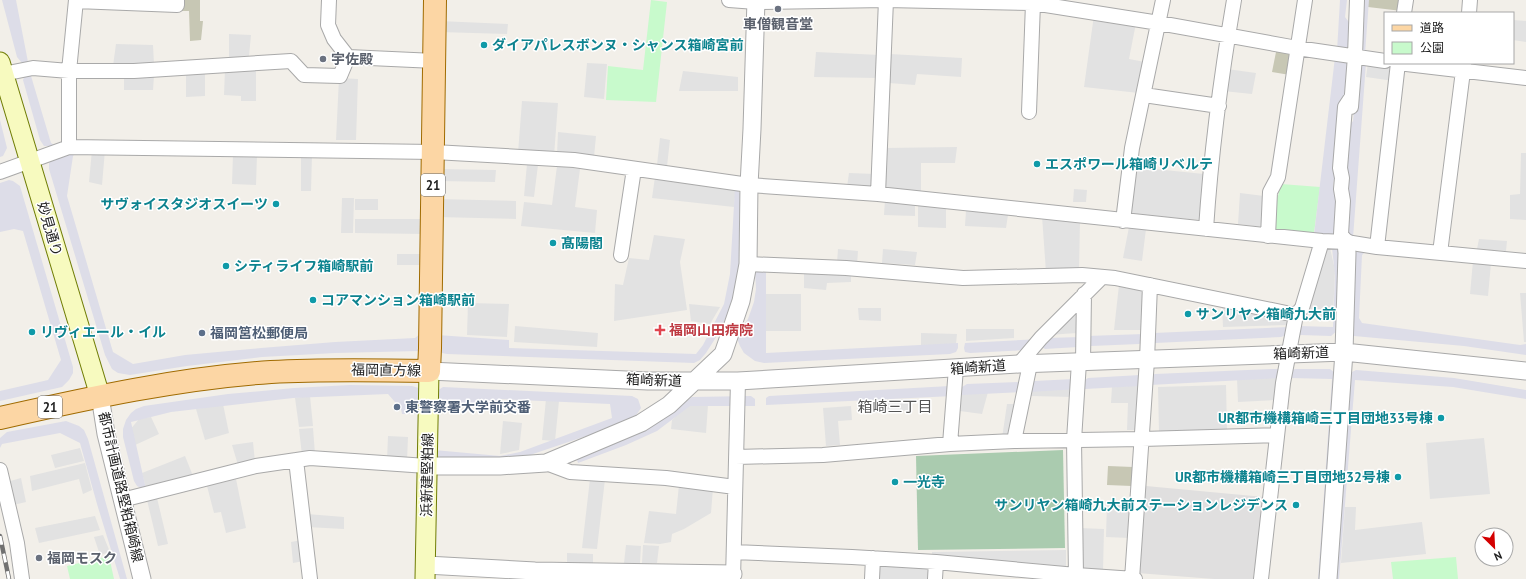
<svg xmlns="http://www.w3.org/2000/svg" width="1526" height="579" font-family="'PT Sans','Noto Sans JP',sans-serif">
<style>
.residential{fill:#e0dfdf}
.construction{fill:#c7c7b4}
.cemetery{fill:#aacbaf}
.park{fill:#c8facc}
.parking{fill:#e2e2e2}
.plaza{fill:#dddde8}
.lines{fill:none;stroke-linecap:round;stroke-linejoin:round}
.minor-casing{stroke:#a9a9a9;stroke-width:16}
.tertiary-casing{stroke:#a9a9a9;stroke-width:19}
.secondary-casing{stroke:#707d05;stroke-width:21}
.primary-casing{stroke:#a06b00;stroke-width:24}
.minor{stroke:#fff;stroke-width:14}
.tertiary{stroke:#fff;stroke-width:17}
.secondary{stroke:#f7fabf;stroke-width:19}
.primary{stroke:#fcd6a4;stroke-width:22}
.rail-casing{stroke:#707070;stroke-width:4.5}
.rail{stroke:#fff;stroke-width:3;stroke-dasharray:9;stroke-linecap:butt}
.worship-dot{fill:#6b7280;stroke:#fff;stroke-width:1.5}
.culture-dot{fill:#0f9aa8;stroke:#fff;stroke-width:1.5}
.health-dot{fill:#e0444e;stroke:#fff;stroke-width:1.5}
.service-dot{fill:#5c6f8a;stroke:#fff;stroke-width:1.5}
.labels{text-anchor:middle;stroke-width:3;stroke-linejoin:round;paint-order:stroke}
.shield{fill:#fff;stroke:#646464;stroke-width:1}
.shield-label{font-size:13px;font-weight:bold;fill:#222}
.worship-label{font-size:14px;font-weight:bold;fill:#5b616d;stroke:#fff;text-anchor:start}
.culture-label{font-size:14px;font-weight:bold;fill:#0d838f;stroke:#fff;text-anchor:start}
.street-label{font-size:14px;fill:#222;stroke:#fff}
.health-label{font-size:14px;font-weight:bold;fill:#be3a42;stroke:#fff;text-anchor:start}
.service-label{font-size:14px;font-weight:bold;fill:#4e5e75;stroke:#fff;text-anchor:start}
.neighbourhood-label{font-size:15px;fill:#555;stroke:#fff}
</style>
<rect width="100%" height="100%" fill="#f2efe9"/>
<!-- residential -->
<path class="residential" d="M1146,486L1264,497L1253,579H1214L1137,573Z"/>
<!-- construction -->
<path class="construction" d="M179,0H200V21H203L201,40L190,41L189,11H179Z
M1368,0H1403L1402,11L1368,7Z
M1277,47L1294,50L1290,75L1272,72Z
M1108,466L1133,467L1132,486L1107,485Z"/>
<!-- cemetery -->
<path class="cemetery" d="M1063,450L1065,548L918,550L916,456Z"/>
<!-- park -->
<path class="park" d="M651,0L667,2L656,102L606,100L608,66L643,70Z
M1281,184L1320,187L1314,233L1272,229L1274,212Z
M109,556L114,579H70L67,566Z
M1456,557L1458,579H1393L1391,562Z"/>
<!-- parking -->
<path class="parking" d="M1094,15L1136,23L1129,59L1145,62L1139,93L1084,87Z
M1513,20L1526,21V42L1513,40Z
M439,21L508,24L507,34L439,32Z
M229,34L251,35L249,56L229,58Z
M116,44L153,45L154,64L113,66Z
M816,52L880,55L878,78L814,77Z
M890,54L962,58L961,77L917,74L915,85L889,83Z
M587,63L607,64L604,99L584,97Z
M1368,63L1395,68L1394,81L1366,77Z
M225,69H256V101H241V96L224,95Z
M1227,69L1256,73L1252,94L1223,91Z
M683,71L738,77V91H679Z
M205,72V96L186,97V73Z
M154,75L153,90H124V76Z
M339,78L358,79L356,140H336Z
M522,101L558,103L554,156L518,153Z
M558,132L596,136L594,157L557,154Z
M660,138L670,140L667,166L657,165Z
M957,147L955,163H921V194L885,189V148Z
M92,150H105L102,185L89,182Z
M1521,153H1526V220L1510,219V195L1520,194Z
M233,154L257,155L256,185L232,184Z
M301,155H312L311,191H301Z
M527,164L538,165L534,197L524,196Z
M557,166L580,169L575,207L597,210L595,233L521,226L524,202L552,205Z
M1135,167L1204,174L1201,220L1129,214Z
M438,169L496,170L495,182L438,181Z
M849,173L875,174L874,189L847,187Z
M655,177L736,187L734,207L652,198Z
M1074,189L1087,190L1086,202H1073Z
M1240,193L1264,196L1262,227L1238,224Z
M342,198H354L353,233H341Z
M355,199H378V210H355Z
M438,199L516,201V219L437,217Z
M885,200L915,204V216L884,215Z
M918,204L946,207V228L918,227Z
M966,211L1008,215L1006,228L965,226Z
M1042,216L1080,221L1079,271L1046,272Z
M355,219H424V234L355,233Z
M1129,227L1146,229L1142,261L1123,258Z
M654,235L685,239L680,262L687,310L614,321L615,284L623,285L629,258L649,260Z
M1479,239L1507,241L1506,251L1477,249Z
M1330,248L1335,270L1333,316L1304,314L1326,249Z
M838,249L858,251L857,265L837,263Z
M883,249L917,252L915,265L882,263Z
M397,254H426V265H397Z
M1473,261L1491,263L1488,296L1470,294Z
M804,272H851V282L827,283L826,290L804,288Z
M1119,285L1146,290L1142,330H1114Z
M1520,293H1526V342H1524Z
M764,294H801V331H764Z
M468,303L509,304L507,337L467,335Z
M689,304L720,307L710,324L691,321Z
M1222,305L1287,317V325L1223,327Z
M858,308H881V321L859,320Z
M1078,311L1077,333L1048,335Z
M515,326L598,333L597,347L514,342Z
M966,329H1014V338L966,341Z
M921,333L957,334L956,344L921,346Z
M1279,375L1276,400L1238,402L1237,379Z
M1226,385L1227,430L1159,432L1158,387Z
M1112,386H1138L1135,430H1127L1128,403H1111Z
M1074,388L1073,397L1031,396L1032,389Z
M988,392L982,414L960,411L962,393Z
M310,396L313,426L299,427L295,398Z
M546,399L559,401L555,441L542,440Z
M910,399V410L875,413V400Z
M689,403L708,405L706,433L671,429L672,420Z
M223,404L229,433L205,440L196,409Z
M1007,404H1018L1012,438H1002Z
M851,406L852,420L838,421L840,445L826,446L823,408Z
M151,417L159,434L133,446L129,431L139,419Z
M503,421L522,423L519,450L500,454Z
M313,428L315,454L302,455L299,429Z
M388,436L408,437L407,461L387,460Z
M1484,438L1490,494L1430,499L1426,443Z
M253,442L255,462L238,465L232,445Z
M80,448L84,461L55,468L51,455Z
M185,456L193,476L146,488L142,473Z
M85,463L92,490L83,494L79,479L32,491L30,476Z
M21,478L26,502L13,505L7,482Z
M236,479L246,528L226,533L221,512L214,513L207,486Z
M590,479H605L597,549L582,548Z
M679,485L713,488L711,513L684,529L672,534L671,542L660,544L644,543L649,511L676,514Z
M157,498L168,544L158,546L147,500Z
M1107,502L1132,503L1130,538L1106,537Z
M1345,507H1356L1355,530L1422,522L1426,554L1341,563Z
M307,514L344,517V529L307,527Z
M95,516L100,530L39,543L35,528Z
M1079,528L1104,529L1103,571L1080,569Z
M103,535L110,552L100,555L94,537Z
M302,540L304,561L293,563L291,542Z
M626,545L641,546L640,563H624Z
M643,545L659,546L657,563H642Z
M1066,550V567L932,555V552Z
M567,553L593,554V563H567Z
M879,565L928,568V579H878Z"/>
<!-- plaza -->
<path class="plaza" d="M2,0H16L28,62L31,63H22L17,57Z
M1340,0H1347L1345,17L1352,26L1351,48L1337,51Z
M1361,0H1369L1365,54L1360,52Z
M1335,57L1348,62L1349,98L1341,104L1333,189L1339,202L1337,232L1334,236L1314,235Z
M1366,63L1353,238L1346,234L1342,167L1346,129L1353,121L1358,66Z
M32,73L31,76L51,143L56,146H44L40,140L23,80L25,75Z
M0,120L7,148L3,156L0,157Z
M77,152L73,156L67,196L113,352L133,364L185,355L261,348L335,342L415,338L424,331L419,351L335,353L262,357L187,366L130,375L118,373L112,369L105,355L49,169V163L52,160Z
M9,180L13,181L20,186L73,367V373L69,380L62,387L0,401V391L48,380L61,360L23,231L14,229L0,232V183Z
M735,188L743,196L739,270L732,303L720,331L706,353L700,360L694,363L447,354L442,353L438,349L437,335L509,340V348L696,354L703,345L724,304L730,274Z
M1332,248L1337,249L1341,256L1338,330L1331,336L1300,335L1297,332L1298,326L1333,327L1335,275Z
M1358,250H1367L1362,255L1359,318L1362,323L1520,345L1526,344V355L1464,346L1354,336L1352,332L1354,252Z
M766,267V353L958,343V348L956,352L950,354L764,363L755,361L744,353L740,346L736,336L748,319L754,302L756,289L755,271Z
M1289,327L1286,335L1281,337L1155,343L1153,338L1154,333Z
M1144,334L1143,342L1139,344L1091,346L1087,345V336Z
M1081,337L1078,347L1045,349L1042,347L1046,338Z
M1040,339L1027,350L970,353L965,352L964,348L965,343Z
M1271,369H1279L1281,378L1150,385L1152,375L1155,374Z
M1296,369H1330L1335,373L1323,579H1318L1332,379L1290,378L1291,370Z
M1356,370L1454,378L1526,390V399L1453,387L1355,380L1339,579H1336L1350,377L1352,372Z
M1140,375V386L1085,389V380L1088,378Z
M1074,379L1078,389L1030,392L1034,381Z
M1021,382L1023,392L961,395L962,387L967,384Z
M350,385L412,386L422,389L423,414H402L401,409L388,394L293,398L171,412L131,422L146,489H143L137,486L134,481L123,437V429L126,420L131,413L136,409L144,406L228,394L294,388Z
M950,386L953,396L766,405V398L769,396Z
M443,387L632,396L638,399L641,408L637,414L633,417L601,431L530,455L509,459L437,458L434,450L500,456L520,452L612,418L610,404L499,399L497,406L436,402L437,391Z
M751,396L755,399V406H690L657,431L626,445L578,463L577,460L579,456L672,412L692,397Z
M66,421L79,426L84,430L88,439L127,579H120L97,504L80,443L60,433L2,444L0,448V438L7,432Z"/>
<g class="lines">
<defs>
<path id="minor" d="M329,0L328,25L334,39L348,57
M729,0L756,2L886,0L1033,3L1159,23L1297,48L1385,61
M76,1L177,5V0
M1404,13L1406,0
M1469,13L1470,0
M1398,63L1526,78
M3,74L33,68L69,71H134L291,61L304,75L340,76L348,57L435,61
M1144,95L1219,106
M1351,107L1355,56L1357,0
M1029,112L1033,3
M69,147V71L76,0
M0,172L69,147L434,152L574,160L749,185L878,194L1322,241L1346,242L1377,247L1526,261
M878,194L886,0
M1123,221L1132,148L1163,0
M1206,229C1211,153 1221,76 1234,0
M1268,236L1270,192L1278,177L1305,0
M1346,242L1341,234L1343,201L1341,189L1342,178L1340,168L1345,107L1351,98
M1377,247L1398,63
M1440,253L1464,63
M621,255L634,169
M748,264L846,268L963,278L1082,275L1115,278L1296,315
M1083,362L1084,294
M1019,364L1041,338L1102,277
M1014,441L1030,364
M950,444L956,368
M736,457L823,455L950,444L1014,441L1142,439L1277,435
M296,460L310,579
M546,463L570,472L666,478L735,487
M0,470L17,543L22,579
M122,500L256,466L310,458L427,466
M734,552L852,557L936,562L1076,575L1135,579
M1076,575L1074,440L1079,362
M733,579L738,381
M872,579L873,558
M935,579L936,562
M1132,579L1147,360L1150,285
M1261,579L1283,383L1296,315L1302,308L1322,241"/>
<path id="tertiary" d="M429,371L648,381H738L1019,364L1344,352L1526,371
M100,396L106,434L142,579
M427,466H500L546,463L641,423L669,405L723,354L741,301L748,264L749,185L752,129L756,0
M426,565L535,571L733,574
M1328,579L1344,352L1347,253L1346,242"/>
<path id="secondary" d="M0,62L100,396
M425,579L429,371"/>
<path id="primary" d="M0,418C89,398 180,378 271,372C324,369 376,370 429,371L430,348L435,0"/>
</defs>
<!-- minor casing -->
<use href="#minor" class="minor-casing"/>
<!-- tertiary casing -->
<use href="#tertiary" class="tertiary-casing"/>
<!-- secondary casing -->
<use href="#secondary" class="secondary-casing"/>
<!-- primary casing -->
<use href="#primary" class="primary-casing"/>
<!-- minor -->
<use href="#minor" class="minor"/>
<!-- tertiary -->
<use href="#tertiary" class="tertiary"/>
<!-- secondary -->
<use href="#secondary" class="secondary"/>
<!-- primary -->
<use href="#primary" class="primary"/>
<defs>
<path id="rail" d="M0,536L9,579"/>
</defs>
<!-- rail casing -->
<use href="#rail" class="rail-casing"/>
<!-- rail -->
<use href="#rail" class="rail"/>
</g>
<!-- markers -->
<g class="worship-dot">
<circle cx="778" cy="9" r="4"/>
<circle cx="323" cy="59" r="4"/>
<circle cx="39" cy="558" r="4"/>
</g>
<g class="culture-dot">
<circle cx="484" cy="45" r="4"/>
<circle cx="1037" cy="164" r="4"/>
<circle cx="276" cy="204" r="4"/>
<circle cx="553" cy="243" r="4"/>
<circle cx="226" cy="266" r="4"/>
<circle cx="313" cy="300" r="4"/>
<circle cx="1188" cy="314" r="4"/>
<circle cx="32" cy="332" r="4"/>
<circle cx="1441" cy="418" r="4"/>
<circle cx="1398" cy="477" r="4"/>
<circle cx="895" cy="482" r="4"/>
<circle cx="1296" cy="505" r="4"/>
</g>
<path class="health-dot" d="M658 324h4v4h4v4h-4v4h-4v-4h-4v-4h4z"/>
<g class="service-dot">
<circle cx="202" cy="333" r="4"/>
<circle cx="397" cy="407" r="4"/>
</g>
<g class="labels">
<!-- shield labels -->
<g class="shield">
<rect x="421" y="174" width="24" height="22" rx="3"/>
<rect x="38" y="396" width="24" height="22" rx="3"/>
</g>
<g class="shield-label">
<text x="433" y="190">21</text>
<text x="50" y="412">21</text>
</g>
<!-- worship labels -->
<g class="worship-label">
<text x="778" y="29" text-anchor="middle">車僧観音堂</text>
<text x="331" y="64">宇佐殿</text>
<text x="47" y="563">福岡モスク</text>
</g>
<!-- culture labels -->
<g class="culture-label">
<text x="492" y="50">ダイアパレスボンヌ・シャンス箱崎宮前</text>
<text x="1045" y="169">エスポワール箱崎リベルテ</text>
<text x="268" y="209" text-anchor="end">サヴォイスタジオスイーツ</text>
<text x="561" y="248">髙陽閣</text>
<text x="234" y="271">シティライフ箱崎駅前</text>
<text x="321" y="305">コアマンション箱崎駅前</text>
<text x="1196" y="319">サンリヤン箱崎九大前</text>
<text x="40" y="337">リヴィエール・イル</text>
<text x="1433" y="423" text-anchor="end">UR都市機構箱崎三丁目団地33号棟</text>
<text x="1390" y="482" text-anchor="end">UR都市機構箱崎三丁目団地32号棟</text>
<text x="903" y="487">一光寺</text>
<text x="1288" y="510" text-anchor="end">サンリヤン箱崎九大前ステーションレジデンス</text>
</g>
<!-- street labels -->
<g class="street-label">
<text transform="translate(50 229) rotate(74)" y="5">妙見通り</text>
<text transform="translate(1301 353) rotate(-2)" y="5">箱崎新道</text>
<text transform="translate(978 367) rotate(-4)" y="5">箱崎新道</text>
<text transform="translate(386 370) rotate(1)" y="5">福岡直方線</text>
<text transform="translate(654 380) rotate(2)" y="5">箱崎新道</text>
<text transform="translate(427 475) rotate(-89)" y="5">浜新建堅粕線</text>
<text transform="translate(121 487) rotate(77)" y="5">都市計画道路堅粕箱崎線</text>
</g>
<!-- health labels -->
<g class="health-label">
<text x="669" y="335">福岡山田病院</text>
</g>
<!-- service labels -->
<g class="service-label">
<text x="210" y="338">福岡筥松郵便局</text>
<text x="405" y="412">東警察署大学前交番</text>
</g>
<!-- neighbourhood labels -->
<g class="neighbourhood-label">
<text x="895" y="412">箱崎三丁目</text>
</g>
</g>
<!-- legend -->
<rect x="1384" y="12" width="130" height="52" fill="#ffffff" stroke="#a7a7a7"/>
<rect x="1392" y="25" width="20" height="6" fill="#fcd6a4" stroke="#a7a7a7"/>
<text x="1420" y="32" font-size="12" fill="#222222">道路</text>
<rect x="1392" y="42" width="20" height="12" fill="#c8facc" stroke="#a7a7a7"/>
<text x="1420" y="52" font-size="12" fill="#222222">公園</text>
<!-- north arrow -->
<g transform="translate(1494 547) rotate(156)"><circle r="19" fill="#ffffff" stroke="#a7a7a7"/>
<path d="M0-3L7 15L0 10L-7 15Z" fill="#d40000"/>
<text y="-6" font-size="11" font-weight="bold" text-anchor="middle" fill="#222222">N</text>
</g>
</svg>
